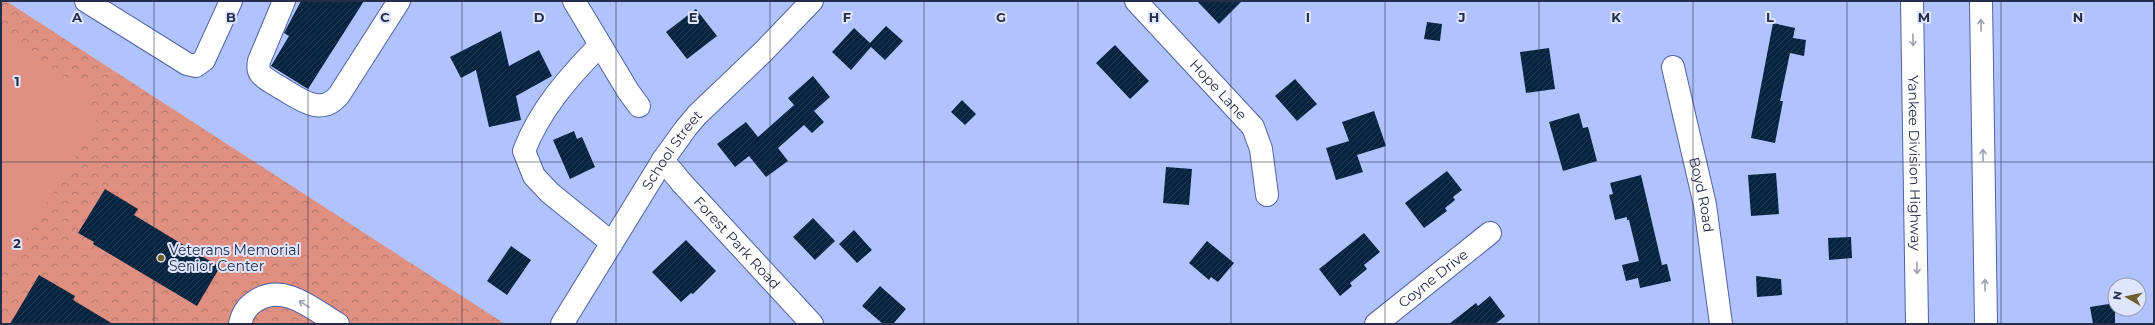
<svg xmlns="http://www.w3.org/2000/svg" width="2155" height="325" font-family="Montserrat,sans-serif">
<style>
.park{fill:url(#park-crowns)}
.garden{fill:#e09081}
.building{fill:url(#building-hatch)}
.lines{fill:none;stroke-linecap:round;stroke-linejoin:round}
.minor-casing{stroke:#5162a5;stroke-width:24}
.highway-casing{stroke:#5162a5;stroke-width:24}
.minor{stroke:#fff;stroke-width:22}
.highway{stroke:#fff;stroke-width:22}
.oneway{stroke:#9da0ae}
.grid{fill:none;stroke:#252d4a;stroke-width:1;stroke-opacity:0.55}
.poi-dot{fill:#6f5e2c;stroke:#dee5fc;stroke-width:1.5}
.labels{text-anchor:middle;stroke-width:4;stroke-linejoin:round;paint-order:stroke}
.street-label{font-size:14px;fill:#252d4a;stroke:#dee5fc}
.poi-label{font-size:14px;fill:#252d4a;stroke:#dee5fc;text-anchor:start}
.grid-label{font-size:13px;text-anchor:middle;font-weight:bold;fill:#252d4a;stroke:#dee5fc;stroke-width:4;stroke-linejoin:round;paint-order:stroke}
</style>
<defs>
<pattern id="park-crowns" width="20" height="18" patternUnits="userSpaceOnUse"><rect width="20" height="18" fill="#e09081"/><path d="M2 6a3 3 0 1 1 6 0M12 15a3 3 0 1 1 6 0" fill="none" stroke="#b5766c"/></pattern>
<pattern id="building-hatch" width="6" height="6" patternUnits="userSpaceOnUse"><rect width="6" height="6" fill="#062340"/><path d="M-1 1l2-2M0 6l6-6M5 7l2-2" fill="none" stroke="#223b55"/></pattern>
</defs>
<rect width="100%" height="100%" fill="#b1c3fe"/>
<!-- park -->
<path class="park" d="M1,1H6L505,324H1Z"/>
<!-- garden -->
<path class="garden" d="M1,35L87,91L96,120L11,265L1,260Z"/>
<!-- building -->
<path class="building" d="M301,1H364L308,89L271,66L289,36L284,33Z
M1197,1H1242L1219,24Z
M696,9L717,36L687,59L666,32Z
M1427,22L1442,24L1440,41L1424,39Z
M1773,23L1795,28L1793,38L1806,40L1804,56L1790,53L1780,101H1783L1775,143L1751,138Z
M886,26L903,41L885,60L871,47L851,70L832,52L854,28L870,43Z
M501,31L509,66L539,50L552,76L516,96L521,120L489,127L476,70L461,78L450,57Z
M1115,45L1149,81L1130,99L1096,63Z
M1549,48L1555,89L1526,93L1520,52Z
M813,76L830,97L814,111L824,122L812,133L804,125L778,148L788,161L766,177L749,156L735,167L717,144L746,122L758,137L794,105L788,98Z
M1295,79L1317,104L1297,121L1275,96Z
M962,100L976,114L965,125L951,112Z
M1374,111L1386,146L1357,155L1363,172L1336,180L1326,148L1349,141L1342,122Z
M1579,113L1583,128L1588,127L1597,161L1563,171L1549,122Z
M574,131L577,139L582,137L595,167L570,179L553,140Z
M1166,167L1192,169L1189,205L1163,203Z
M1447,171L1462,190L1453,197L1455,200L1445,208L1447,211L1424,228L1405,203Z
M1776,173L1779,214L1751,216L1748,175Z
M1641,175L1662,265L1667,264L1671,281L1640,288L1638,278L1626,281L1622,265L1639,261L1629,220H1627V217L1615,220L1609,195L1613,194L1610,183Z
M105,189L138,209L134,215L220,267L197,306L93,244L94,242L78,233Z
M813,218L835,241L815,260L793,237Z
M854,230L872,250L857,263L839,244Z
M1364,233L1380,252L1364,265L1367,269L1350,283L1352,286L1340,296L1319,269Z
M1851,237L1852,258L1829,260L1828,238Z
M686,240L716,271L693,294L691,293L681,302L652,272Z
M1207,241L1234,263L1218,282L1211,277L1209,280L1189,263Z
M511,246L531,260L507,295L487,281Z
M39,275L75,296L73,300L113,324H10Z
M1756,276L1781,279L1782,295L1757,297Z
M880,286L906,309L893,324H883L862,306Z
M1490,296L1505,316L1495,324H1449L1476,303L1478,306Z
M2115,303V324H2093L2090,307Z"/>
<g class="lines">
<defs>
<g id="minor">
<path d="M86,1L187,64L196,66L204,60L231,1"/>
<path d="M284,1L259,61C258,66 258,70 260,73C265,80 275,84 281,88C300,99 321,117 339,95L399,1"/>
<path d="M574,1L628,91L639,106"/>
<path id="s1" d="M1136,1L1253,127L1261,149L1267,195"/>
<path d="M600,45C569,77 540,109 524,151L534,176L550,193L612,243"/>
<path id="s2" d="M1673,67L1705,205L1721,324"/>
<path id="s3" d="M663,160L681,182L812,324"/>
<path d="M240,324C242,314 248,305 257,300C285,283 314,310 338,324"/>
<path id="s4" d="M562,324L663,160L686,128L697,115L764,51L812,1"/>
<path id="s5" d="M1376,324L1490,233"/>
</g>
<g id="highway">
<path id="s6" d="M1912,1L1917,324"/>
<path d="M1981,1L1986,324"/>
</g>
</defs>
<!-- minor casing -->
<use href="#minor" class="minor-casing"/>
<!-- highway casing -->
<use href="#highway" class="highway-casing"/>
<!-- minor -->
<use href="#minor" class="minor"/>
<!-- highway -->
<use href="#highway" class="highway"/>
</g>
<!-- one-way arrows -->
<defs><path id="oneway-shaft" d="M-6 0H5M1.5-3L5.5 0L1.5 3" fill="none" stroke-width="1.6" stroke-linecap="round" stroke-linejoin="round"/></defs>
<g class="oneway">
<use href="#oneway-shaft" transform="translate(1981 25) rotate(-91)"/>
<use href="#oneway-shaft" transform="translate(1913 40) rotate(89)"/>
<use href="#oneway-shaft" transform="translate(1983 155) rotate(-91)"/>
<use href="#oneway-shaft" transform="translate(1917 268) rotate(89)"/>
<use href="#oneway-shaft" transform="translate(1985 285) rotate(-91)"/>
<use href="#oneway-shaft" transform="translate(304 304) rotate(-149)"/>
</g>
<!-- grid -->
<path class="grid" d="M154,1V324M308,1V324M462,1V324M616,1V324M770,1V324M924,1V324M1078,1V324M1231,1V324M1385,1V324M1539,1V324M1693,1V324M1847,1V324M2001,1V324M1,162H2154"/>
<!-- markers -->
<circle class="poi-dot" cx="161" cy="258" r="4"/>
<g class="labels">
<!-- street labels -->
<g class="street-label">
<text dy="5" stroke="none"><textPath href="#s1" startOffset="121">Hope Lane</textPath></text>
<text dy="5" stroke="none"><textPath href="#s4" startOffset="206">School Street</textPath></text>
<text dy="5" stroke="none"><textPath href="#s6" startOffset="162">Yankee Division Highway</textPath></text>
<text dy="5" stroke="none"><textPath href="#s2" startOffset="131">Boyd Road</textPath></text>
<text dy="5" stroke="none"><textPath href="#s3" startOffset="111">Forest Park Road</textPath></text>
<text dy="5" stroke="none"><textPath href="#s5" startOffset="73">Coyne Drive</textPath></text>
</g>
<!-- poi labels -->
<g class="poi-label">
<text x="169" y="255">Veterans Memorial<tspan x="169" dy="16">Senior Center</tspan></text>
</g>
</g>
<g class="grid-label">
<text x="77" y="22">A</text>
<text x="231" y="22">B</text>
<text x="385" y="22">C</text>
<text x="539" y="22">D</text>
<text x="693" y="22">E</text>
<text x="847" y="22">F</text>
<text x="1001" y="22">G</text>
<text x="1154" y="22">H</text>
<text x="1308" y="22">I</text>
<text x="1462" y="22">J</text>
<text x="1616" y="22">K</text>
<text x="1770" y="22">L</text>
<text x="1924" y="22">M</text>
<text x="2078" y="22">N</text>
<text x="17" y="86">1</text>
<text x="17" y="248">2</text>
</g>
<!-- border -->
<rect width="2155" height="325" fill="none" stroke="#252d4a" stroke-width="4"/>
<!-- north arrow -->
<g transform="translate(2127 297) rotate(279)"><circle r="19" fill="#dee5fc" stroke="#949bb5"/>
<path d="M0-3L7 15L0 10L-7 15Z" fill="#6f5e2c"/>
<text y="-6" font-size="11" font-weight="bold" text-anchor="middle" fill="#252d4a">N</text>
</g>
</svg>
